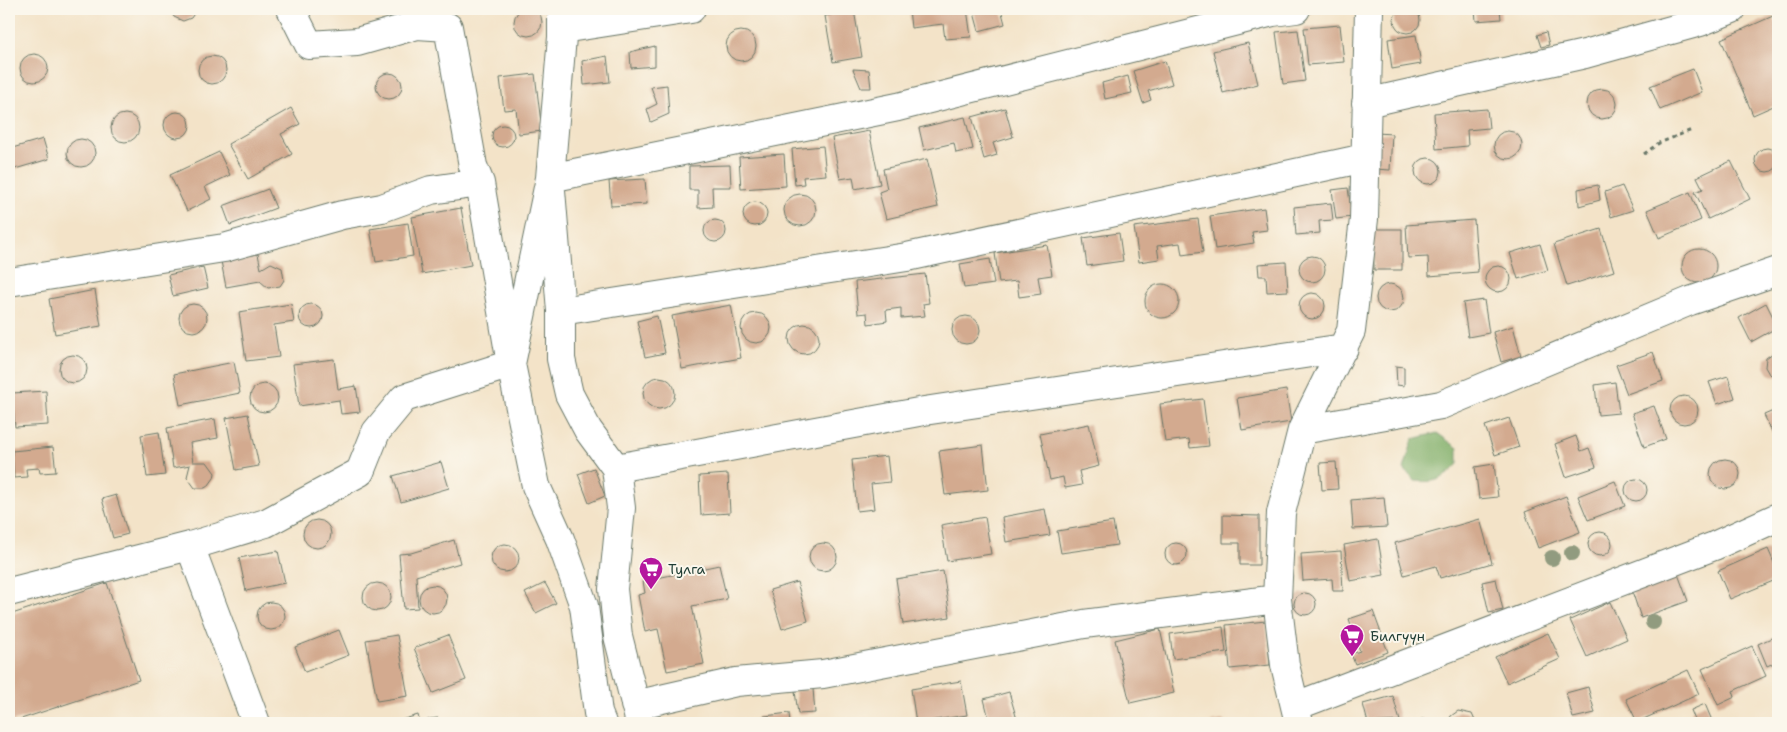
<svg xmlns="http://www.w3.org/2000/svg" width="1787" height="732" font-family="'Shantell Sans',sans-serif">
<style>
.forest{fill:#80ae67;stroke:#50764e}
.building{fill:#d3aa8f}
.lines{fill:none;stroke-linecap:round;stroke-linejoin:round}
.minor-casing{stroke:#697768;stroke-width:30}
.path{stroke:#697768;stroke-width:3;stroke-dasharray:4 4;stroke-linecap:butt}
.minor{stroke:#fff;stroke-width:28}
.tree{fill:#919b7f}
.labels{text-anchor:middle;stroke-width:4;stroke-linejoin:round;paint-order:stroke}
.poi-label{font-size:14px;fill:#1f3d34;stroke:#fbf7ec;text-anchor:start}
</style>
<rect width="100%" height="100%" fill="#fbf7ec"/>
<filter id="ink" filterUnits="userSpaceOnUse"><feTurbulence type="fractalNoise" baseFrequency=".02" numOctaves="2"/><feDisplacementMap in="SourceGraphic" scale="10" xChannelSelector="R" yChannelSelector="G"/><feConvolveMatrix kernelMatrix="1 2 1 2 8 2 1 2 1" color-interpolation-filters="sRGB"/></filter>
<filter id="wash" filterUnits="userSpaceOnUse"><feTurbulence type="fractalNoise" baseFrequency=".0096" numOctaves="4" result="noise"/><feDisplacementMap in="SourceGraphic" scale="20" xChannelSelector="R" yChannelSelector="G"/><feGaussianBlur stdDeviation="1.12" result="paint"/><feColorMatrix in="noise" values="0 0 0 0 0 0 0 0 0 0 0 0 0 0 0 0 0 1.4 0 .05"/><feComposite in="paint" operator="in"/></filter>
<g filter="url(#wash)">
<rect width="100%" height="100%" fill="#f3e3c8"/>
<!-- forest -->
<path class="forest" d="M1437,433L1458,448V464C1443,480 1436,483 1415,481L1404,469L1413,439Z"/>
<g id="blocks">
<!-- building -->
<path class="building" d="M1394 20a13 13 0 1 1 26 0a13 13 0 1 1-26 0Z
M514 22a14 14 0 1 1 28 0a14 14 0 1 1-28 0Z
M169,9H197L191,18L183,21L174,17Z
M369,9H388L371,15Z
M909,9H967L971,37L945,39L943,24L911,28Z
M973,9H1001L1005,24L979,31Z
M1475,9H1500L1501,19L1476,21Z
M854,10L862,57L833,62L825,16Z
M1773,16L1778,28V104L1753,115L1721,39Z
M1340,25L1344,62L1308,65L1304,28Z
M1298,30L1305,81L1283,84L1276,32Z
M726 46a15 15 0 1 1 30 0a15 15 0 1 1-30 0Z
M1546,32L1549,45L1541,47L1537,35Z
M1416,35L1421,64L1392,69L1388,39Z
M1248,43L1258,84L1223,93L1213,51Z
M655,46V66L631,68L630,52Z
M20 68a14 14 0 1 1 28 0a14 14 0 1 1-28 0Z
M198 70a14 14 0 1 1 28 0a14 14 0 1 1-28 0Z
M607,56L610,82L584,85L582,61Z
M1165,61L1172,84L1148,91L1151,100L1143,103L1133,71Z
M853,69L869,70L871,88H861Z
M1693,69L1702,92L1660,110L1650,86Z
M376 86a13 13 0 1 1 26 0a13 13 0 1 1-26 0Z
M535,74L542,131L519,134L516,109L504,110L500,78Z
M1128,76L1132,93L1105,99L1102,83Z
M667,85L669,114L651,122L647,109L657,104L651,87Z
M1587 104a15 15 0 1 1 30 0a15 15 0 1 1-30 0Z
M291,108L300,124L281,134L292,154L248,179L228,144Z
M1005,108L1013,137L993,143L997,155L984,159L972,117Z
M1487,109L1489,128L1467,130L1468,146L1436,149L1434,113Z
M164 125a13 13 0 1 1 26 0a13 13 0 1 1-26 0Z
M111 128a14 14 0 1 1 28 0a14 14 0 1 1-28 0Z
M965,117L973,149L956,153L954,143L924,150L919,128Z
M492 136a11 11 0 1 1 22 0a11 11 0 1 1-22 0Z
M869,131L880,184L855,189L853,177L840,179L832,138Z
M1494 145a14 14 0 1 1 28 0a14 14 0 1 1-28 0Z
M1377,133L1392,134L1390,170L1375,169Z
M43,139L49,159L15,169L9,149Z
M67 153a14 14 0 1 1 28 0a14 14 0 1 1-28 0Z
M823,146L826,175L803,177L804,184L795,185L792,149Z
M1755 160a12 12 0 1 1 24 0a12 12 0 1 1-24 0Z
M219,152L230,175L205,187L211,199L187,211L170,175Z
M784,154L786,186L741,189L739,157Z
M1415 171a13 13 0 1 1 26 0a13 13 0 1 1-26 0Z
M927,159L938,207L886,219L879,192L887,189L883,169Z
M1731,161L1750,199L1708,219L1695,192L1703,189L1697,177Z
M730,165L731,187H712L713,207L698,208V190H689V166Z
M645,179L647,204L611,206L609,181Z
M1598,185L1600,200L1579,206L1578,189Z
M1622,186L1633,210L1611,217L1605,192Z
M1348,188L1352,217L1336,219L1332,190Z
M268,189L276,208L230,225L223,206Z
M1690,192L1701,220L1659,238L1647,210Z
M784 210a16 16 0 1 1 32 0a16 16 0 1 1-32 0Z
M743 214a12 12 0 1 1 24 0a12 12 0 1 1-24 0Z
M1331,203L1333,220L1319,221L1320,233L1296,235L1294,207Z
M461,208L471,265L422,274L412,217Z
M1264,208L1267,230L1252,232L1254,243L1215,249L1210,216Z
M1198,219L1203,252L1182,255L1180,243L1157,246L1159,259L1139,262L1134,227Z
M704 231a11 11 0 1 1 22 0a11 11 0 1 1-22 0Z
M1474,220L1478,272L1429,276L1428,257L1408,258L1406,225Z
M408,223L413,256L376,262L370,229Z
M1373,229H1402V270H1374Z
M1601,229L1614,271L1567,286L1554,244Z
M1119,233L1123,261L1087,266L1083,238Z
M1540,244L1548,270L1518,279L1510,253Z
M1047,245L1052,275L1038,277L1041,294L1019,297L1017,281L999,283L995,253Z
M1682 266a17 17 0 1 1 34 0a17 17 0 1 1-34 0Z
M258,254L261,269L271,263L282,268L284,280L280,286L268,288L260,281L226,287L221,261Z
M1299 269a13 13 0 1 1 26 0a13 13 0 1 1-26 0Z
M990,259L994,284L964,288L960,264Z
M1286,262L1288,291L1267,292L1266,276H1259L1258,264Z
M1485 279a13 13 0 1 1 26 0a13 13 0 1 1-26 0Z
M203,267L208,288L173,296L168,275Z
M925,274L929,303L923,304L925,316L901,318V308L886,310L887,321L868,324L867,313L858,314L855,282Z
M1376 298a14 14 0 1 1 28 0a14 14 0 1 1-28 0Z
M1145 301a17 17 0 1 1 34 0a17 17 0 1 1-34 0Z
M95,290L101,326L55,334L49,299Z
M1299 306a13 13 0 1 1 26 0a13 13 0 1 1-26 0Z
M1484,300L1489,333L1468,337L1463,303Z
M1766,303L1778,327L1751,342L1739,318Z
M299 316a12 12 0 1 1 24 0a12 12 0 1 1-24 0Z
M291,304L294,322L274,325L279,357L246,361L239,312Z
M179 318a14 14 0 1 1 28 0a14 14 0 1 1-28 0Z
M731,305L741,358L682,369L672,316Z
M741 328a15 15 0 1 1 30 0a15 15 0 1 1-30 0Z
M952 330a14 14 0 1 1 28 0a14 14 0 1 1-28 0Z
M657,316L665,353L645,357L637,321Z
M789 339a15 15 0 1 1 30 0a15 15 0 1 1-30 0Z
M1513,326L1521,356L1501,362L1493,332Z
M1653,352L1663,381L1627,394L1616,365Z
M1773,353H1778V377L1769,374L1765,367L1766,358Z
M59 369a14 14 0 1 1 28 0a14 14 0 1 1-28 0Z
M334,359L338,389L356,386L360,412L341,414L339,400L299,406L293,364Z
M234,362L240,393L180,405L174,374Z
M1396,366L1404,367V386L1397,385Z
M1728,376L1735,398L1717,404L1709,382Z
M643 393a16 16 0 1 1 32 0a16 16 0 1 1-32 0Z
M1615,382L1619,413L1598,415L1595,385Z
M250 398a14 14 0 1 1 28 0a14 14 0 1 1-28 0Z
M1286,390L1291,422L1242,430L1237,398Z
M46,391L48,425L15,427L12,393Z
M1670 410a14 14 0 1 1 28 0a14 14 0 1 1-28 0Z
M1203,399L1209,446L1190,448L1189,439L1165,442L1160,404Z
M1654,406L1666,439L1644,447L1632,413Z
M1778,409V444L1764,415Z
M248,414L259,466L236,470L226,418Z
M1509,418L1519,447L1495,455L1485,426Z
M215,419L218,438L190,443L193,462H207L215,473L214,478L209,485L205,488H195L187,477L190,465L173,468L167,428Z
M1089,424L1099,466L1079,471L1082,485L1065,488L1063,477L1050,480L1040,434Z
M159,432L165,475L147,477L141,435Z
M1576,436L1581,451L1589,448L1596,467L1566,477L1555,444Z
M983,445L988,490L945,495L939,451Z
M53,447L56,472L40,473L39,468L26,469L27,477L14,478L12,451Z
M887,456L890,482L871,484L874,509L857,511L852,460Z
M1710 474a15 15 0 1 1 30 0a15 15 0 1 1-30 0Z
M441,462L449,488L401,502L393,476Z
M1336,462L1338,489L1322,490L1320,463Z
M1494,464L1498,497L1479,499L1475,467Z
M594,468L605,496L589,503L578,474Z
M728,474L730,513L701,515L699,476Z
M1625 490a11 11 0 1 1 22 0a11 11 0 1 1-22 0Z
M1615,481L1625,506L1588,520L1578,496Z
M116,495L128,534L113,538L102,499Z
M1566,496L1580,532L1538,548L1525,512Z
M1384,497L1387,527L1353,529L1351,500Z
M1045,509L1050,535L1006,542L1002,517Z
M1223,515L1259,516V565H1240V543H1223Z
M985,517L991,554L947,561L941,525Z
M1480,519L1492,563L1440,578L1436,566L1404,575L1395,543Z
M303 534a14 14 0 1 1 28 0a14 14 0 1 1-28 0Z
M1113,522L1117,545L1061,553L1057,531Z
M1588 544a12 12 0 1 1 24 0a12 12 0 1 1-24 0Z
M1378,539L1384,575L1350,581L1344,545Z
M454,540L460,563L416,576L418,608L404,609L399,554L411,553Z
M1165 554a11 11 0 1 1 22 0a11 11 0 1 1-22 0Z
M809 557a14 14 0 1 1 28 0a14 14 0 1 1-28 0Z
M491 558a14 14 0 1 1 28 0a14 14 0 1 1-28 0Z
M1768,549L1778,572V579L1730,599L1718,571Z
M278,551L285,583L246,591L239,558Z
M1341,551L1343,591H1333L1332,579L1303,581L1301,554Z
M719,565L727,599L692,606L704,664L667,671L658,629L645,632L638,595L645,593L643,581Z
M943,571L950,617L903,624L896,579Z
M1678,574L1688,601L1641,618L1632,591Z
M1496,579L1503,610L1489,613L1482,582Z
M797,582L808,621L782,629L770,590Z
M107,583L139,680L9,723V615Z
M545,583L556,603L536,613L525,593Z
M363 597a14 14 0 1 1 28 0a14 14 0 1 1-28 0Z
M419 599a14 14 0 1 1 28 0a14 14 0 1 1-28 0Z
M1294 604a11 11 0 1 1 22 0a11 11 0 1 1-22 0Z
M1610,602L1627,639L1587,657L1570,620Z
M257 616a14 14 0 1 1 28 0a14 14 0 1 1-28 0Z
M1373,611L1388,652L1355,664L1351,654L1360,651L1349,619Z
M1266,621L1270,665L1230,669L1226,625Z
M1223,627L1226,652L1173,659L1170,634Z
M1160,629L1174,693L1130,703L1115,640Z
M339,630L349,655L305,672L295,647Z
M1548,633L1560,659L1507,683L1495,657Z
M397,635L408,696L377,701L366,640Z
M448,635L466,680L433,693L414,648Z
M1778,635V661L1767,666L1758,644Z
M1752,646L1766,676L1733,691L1735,697L1718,705L1702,669Z
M1688,670L1699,694L1637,722L1626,699Z
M961,681L967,715L916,723L911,689Z
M1588,687L1595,713L1573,718L1566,693Z
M813,689L815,713L798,714L795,691Z
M1009,692L1018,723H990L984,699Z
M1393,696L1400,721L1368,723L1363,704Z
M1705,704L1713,723H1696L1691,710Z
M1458,711L1472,714L1476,723H1447L1451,716Z
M789,713L790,723H757V717Z
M418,715L420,723H391Z
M438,718L445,723H423L429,719Z
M1422,719L1432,721L1434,723H1413Z
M1224,720L1225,723H1211V722Z"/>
</g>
</g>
<g filter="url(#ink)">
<use href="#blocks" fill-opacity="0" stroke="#697768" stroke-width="1"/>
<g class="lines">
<defs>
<path id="minor" d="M291,9L309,45L357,42L417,25L448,27L473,166L480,183L511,364L536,486L560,539L584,606L598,713L602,723
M562,9V37L550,178L561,311V359L569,394L588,430L616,468L621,508L613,589L618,636L640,723
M562,29L691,9
M1366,103L1585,54L1700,22L1732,9
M9,282L224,248L342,215L382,208L431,190L480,183
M561,311L907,257L1365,158
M511,364L550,178L898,107L1273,12L1296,9
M1302,430L1441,405L1690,301L1778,271
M616,468L924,411L1344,348
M190,546L256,723
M9,592L190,546L266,523L360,472L376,432L404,398L511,364
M635,705L736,682L823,674L1084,624L1277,599
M1296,706L1714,546L1778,517
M1299,723L1285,665L1277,599L1281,513L1302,430L1351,331L1364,219L1369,9"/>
</defs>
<!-- minor casing -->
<use href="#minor" class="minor-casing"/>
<!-- path -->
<path class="path" d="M1644,154L1659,143L1692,130"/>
<!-- minor -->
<use href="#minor" class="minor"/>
</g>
<!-- trees -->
<g class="tree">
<circle cx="1572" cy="553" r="8"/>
<circle cx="1552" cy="558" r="8"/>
<circle cx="1653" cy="622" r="8"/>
</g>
</g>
<!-- icons -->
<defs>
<symbol id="supermarket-pin" viewBox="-11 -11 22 30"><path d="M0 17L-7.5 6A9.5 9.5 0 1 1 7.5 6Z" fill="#b5179e" stroke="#fbf7ec"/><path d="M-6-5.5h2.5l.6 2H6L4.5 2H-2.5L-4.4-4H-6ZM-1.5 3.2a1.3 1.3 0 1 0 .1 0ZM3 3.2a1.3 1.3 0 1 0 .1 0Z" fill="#fff"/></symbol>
</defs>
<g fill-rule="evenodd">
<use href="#supermarket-pin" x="637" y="555" width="28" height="38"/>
<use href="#supermarket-pin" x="1338" y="622" width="28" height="38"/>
</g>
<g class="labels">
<!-- poi labels -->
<g class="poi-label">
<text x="668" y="574">Тулга</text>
<text x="1370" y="641">Билгүүн</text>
</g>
</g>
<!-- margin -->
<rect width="1787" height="732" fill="none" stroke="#fbf7ec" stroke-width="30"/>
</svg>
